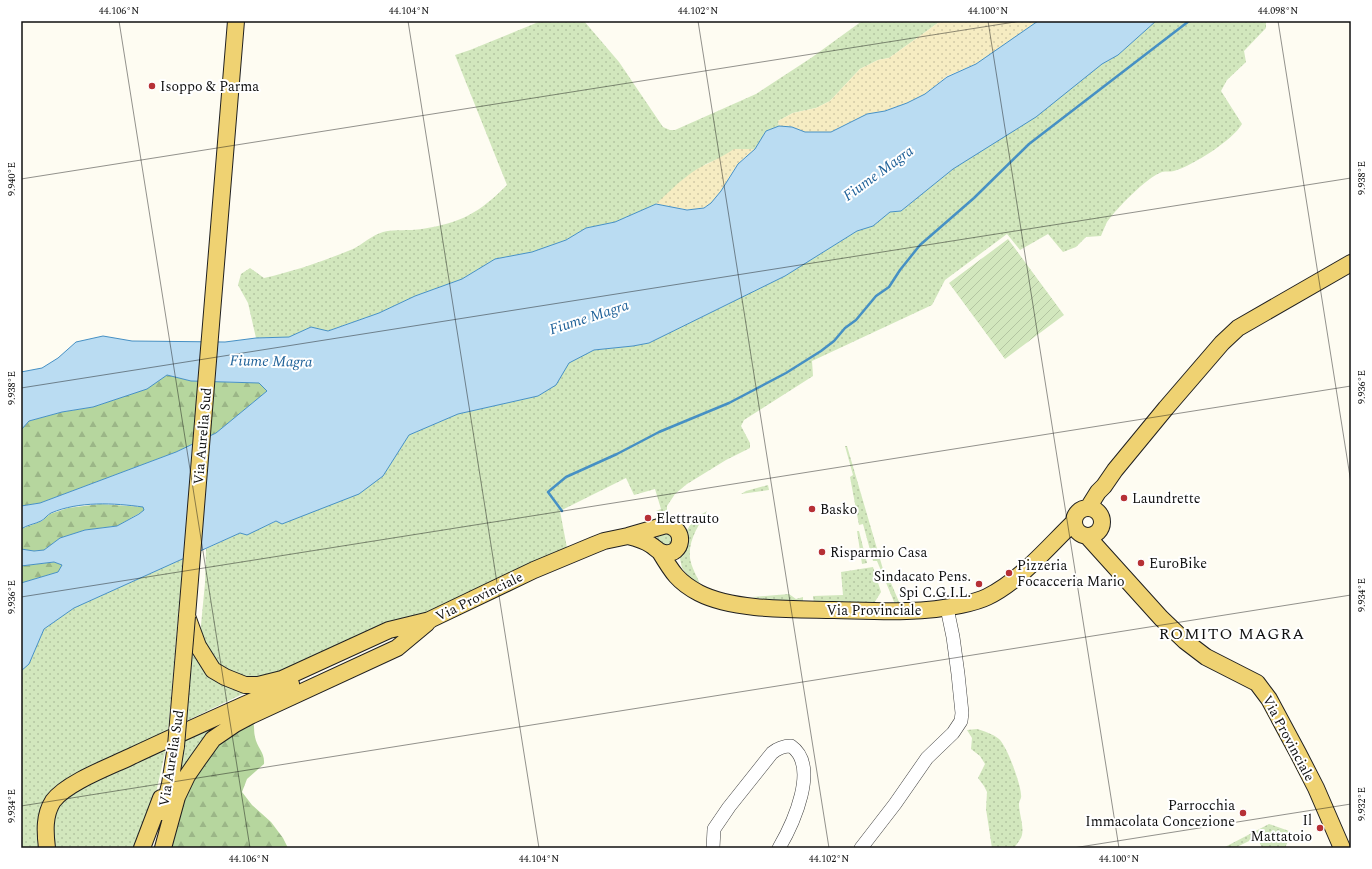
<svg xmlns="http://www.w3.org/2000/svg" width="1372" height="869" font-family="Spectral,serif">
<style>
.grass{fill:url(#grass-dots)}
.forest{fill:url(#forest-firs)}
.sand{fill:url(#sand-dots)}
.garden{fill:url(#garden-furrows)}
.water{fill:#badcf2;stroke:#4690c4}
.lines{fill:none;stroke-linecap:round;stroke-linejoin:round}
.stream{stroke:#4690c4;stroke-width:2.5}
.minor-casing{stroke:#424242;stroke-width:14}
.major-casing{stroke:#202020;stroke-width:18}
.minor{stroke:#fff;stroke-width:13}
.major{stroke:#efd272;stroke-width:16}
.major-bridge-casing{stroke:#202020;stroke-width:18;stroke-linecap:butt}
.major-bridge{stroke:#efd272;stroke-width:16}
.ticks{fill:none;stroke:#0f0f0f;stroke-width:1;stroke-opacity:0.45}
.poi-dot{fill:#b63035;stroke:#fff;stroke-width:1.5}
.labels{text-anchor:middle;stroke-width:4;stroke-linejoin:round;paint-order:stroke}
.poi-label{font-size:14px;fill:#0f0f0f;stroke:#fff;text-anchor:start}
.street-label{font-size:14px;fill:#0f0f0f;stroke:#fff}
.water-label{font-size:15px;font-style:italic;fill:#206299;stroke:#fff}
.quarter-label{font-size:16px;letter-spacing:1px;fill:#0f0f0f;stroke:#fff}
.neatline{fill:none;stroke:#0f0f0f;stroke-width:1.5}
.ticks-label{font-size:10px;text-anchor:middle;fill:#0f0f0f}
</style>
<defs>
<pattern id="grass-dots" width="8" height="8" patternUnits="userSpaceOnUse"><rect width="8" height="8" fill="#d2e7bd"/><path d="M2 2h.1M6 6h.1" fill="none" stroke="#b3c5a1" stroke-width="1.8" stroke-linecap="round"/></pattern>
<pattern id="forest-firs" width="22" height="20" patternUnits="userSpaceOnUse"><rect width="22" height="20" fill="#b6d69e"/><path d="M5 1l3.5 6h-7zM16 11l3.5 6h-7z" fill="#9bb687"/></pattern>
<pattern id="sand-dots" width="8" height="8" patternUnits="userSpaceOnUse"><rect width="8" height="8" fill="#f6ecc2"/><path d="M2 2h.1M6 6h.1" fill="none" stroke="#d2c9a6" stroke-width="1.8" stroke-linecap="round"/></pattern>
<pattern id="garden-furrows" width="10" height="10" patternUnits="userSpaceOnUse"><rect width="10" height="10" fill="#d2e7bd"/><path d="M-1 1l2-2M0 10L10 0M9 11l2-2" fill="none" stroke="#b3c5a1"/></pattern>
</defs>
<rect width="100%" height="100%" fill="#fefcf2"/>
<!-- grass -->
<path class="grass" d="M541,21H584L619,62L663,127L670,130H675L756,94L811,58L862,21H943L938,23L889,58L878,60L860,69L830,101L816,108L793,113L778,121L779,126L766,131L755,149L734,150L724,157L706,164L656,204L615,222L586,228L566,240L532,252L495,259L462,279L415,296L379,313L327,331L311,327L289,337L256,338L248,303L238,285L241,274L250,268L264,278C295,271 324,261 353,249C363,244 372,235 383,232C395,229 409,231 422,229C461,223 479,213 507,185L455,55L470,50Z
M1156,21H1266V28L1244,51L1246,62L1227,80L1221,91L1242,124C1233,140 1192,166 1174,171C1170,172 1166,171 1162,172C1147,177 1117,208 1107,222C1105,226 1103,231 1101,236L1086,237L1076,247L1063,252L1048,234L1020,250L1007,234L945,280L932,305L812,361L813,376L744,420L741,426L750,443V448L726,460L687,484L675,494L667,506V520L660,524L656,511L661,509L655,489L634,495L626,478L560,511L567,548L445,605L281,678L237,682L199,646L205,583L206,549L240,533L247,534L383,476L409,435L458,414L538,396L556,385L568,363L594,350L633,346L649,343L785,276L857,231L873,226L890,212L901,211L953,169L1102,64L1118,55Z
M845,446H847L885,576H888L902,609H897L877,561H873L863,524L859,525L850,477L853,475Z
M768,485L769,490L741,494L746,491Z
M707,511C699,525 688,540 690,558C691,567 697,576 700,584L690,578L682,568L679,554L685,542L687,530L694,519Z
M857,531H859L867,563L862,564Z
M658,533H675L671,549L656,542Z
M183,559L168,733L66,781L42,848H21V671L29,664L44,629L74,608Z
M873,567L881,592L873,605L814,604L813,596L843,595L841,572Z
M789,594L796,599L803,597V604L783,603L752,597Z
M190,647L195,658L206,672L249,691L182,723Z
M221,723H224L177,776L184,738Z
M977,729C984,731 993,734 999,739C1007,746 1021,785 1021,795C1022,798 1019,801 1019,804C1019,814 1024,825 1022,835C1021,839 1017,844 1014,848H992L986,809L987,792L984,786L978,778L985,764L980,756L971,749L972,738L967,730Z
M167,744L148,828L139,848H54L52,824L61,801L67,793Z
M1269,824L1292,832L1285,848H1262L1257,837L1237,847V848L1225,847Z"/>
<!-- forest -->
<path class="forest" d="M167,375L191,381L259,383L267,391L216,433L176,452L40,503L21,506V430L29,421L62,412L93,407L146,389Z
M100,504L143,507L145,510L117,526L85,530L60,538L44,550L34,551L21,549V529L42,521L50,514L68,508Z
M54,562L63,565L58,572L21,583V566Z
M250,716C256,726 253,727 255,737C257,748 265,752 264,764L247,779L242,792L252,805L271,822L283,838L288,848H163L198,760Z"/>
<!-- sand -->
<path class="sand" d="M943,21H1038L976,64L947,76L925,94L907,103L885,111L867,114L831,132H805L792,127L779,126L778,121L793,113L816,108L830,101L860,69L878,60L889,58L938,23Z
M734,149H755C750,154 743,158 739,163C727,176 721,200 705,207C692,213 670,206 656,204C666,195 675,185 686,177C700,165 719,160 734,149Z"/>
<!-- garden -->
<path class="garden" d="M1008,239L1064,315L1005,359L949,283Z"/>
<!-- water -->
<path class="water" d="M1038,21H1156L1118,55L1102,64L1036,117L953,169L901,211L890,212L873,226L857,231L785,276L649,343L633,346L594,350L569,363L556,385L538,396L458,414L409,435L383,476L359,494L282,524L276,521L247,535L240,533L74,608L44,629L29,664L21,671V583L58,572L62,565L54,562L21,566V549L34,551L44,550L60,538L85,530L117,526L139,514L144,510L143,507C114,503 79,501 51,513C47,515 45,519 41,521C35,524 27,525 21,529V506L40,503L176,452L216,433L267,391L259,383L191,381L167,375L147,389L93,407L62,412L29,421L21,430V372L42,368L58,358L76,342L103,336L132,341L225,342L256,338L289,337L311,327L328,331L379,313L415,296L462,279L495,259L532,252L566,240L586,228L615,222L656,204L687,210L704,208L711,203L721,191L738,164L755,149L766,131L779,126L792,127L805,132H831L867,114L885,111L907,103L925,94L947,77L976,64Z"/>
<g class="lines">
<!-- stream -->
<path class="stream" d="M562,511L548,492L566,477L617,454L659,432L729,403L786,373L821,351L834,341L845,328L856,320L876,296L889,287L900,270L920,245L974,198L1029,144L1189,21"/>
<defs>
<path id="minor" d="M713,848L714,829L729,807L772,753C778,748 783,746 791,746C820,766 793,824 779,848
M861,848L895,804L927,758L953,733L961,721L962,713L958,674L953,637L947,608"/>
<path id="major" d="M236,21L187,616L198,646L213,670L225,677L245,685H258L282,679L389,630L430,620
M1074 522a14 14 0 1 1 28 0a14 14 0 1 1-28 0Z
M1088,508L1098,492L1104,486L1115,470L1166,408L1222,343L1238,328L1351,263
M1087,536L1161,618L1185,641L1206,657L1257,683L1269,699L1298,753L1316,788L1342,848
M660,552C672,572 678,582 699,593C734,611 795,609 834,610C876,611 919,614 961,605C970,603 979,601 987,597C1020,581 1048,547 1074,522
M421,624L534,570L594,545L604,541L628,536L666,525C687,528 683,556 664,553C658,552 656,548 651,545C644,540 636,538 628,536
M163,812L170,784L176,746
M47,848C45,832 44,815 53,801C66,783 109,767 130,757C183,732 237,708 291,684
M142,848L161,798
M163,848L177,797L187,776L198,760L213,739L235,724L250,716L397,648L427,623"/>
</defs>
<!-- minor casing -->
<use href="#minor" class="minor-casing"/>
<!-- major casing -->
<use href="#major" class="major-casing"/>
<!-- minor -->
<use href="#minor" class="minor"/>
<!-- major -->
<use href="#major" class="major"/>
<defs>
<path id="major-bridge" d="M176,746L187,616"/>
</defs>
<!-- major-bridge casing -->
<use href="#major-bridge" class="major-bridge-casing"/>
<!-- major-bridge -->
<use href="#major-bridge" class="major-bridge"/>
</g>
<!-- ticks -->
<path class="ticks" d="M119,21L250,848M408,21L539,848M698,21L829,848M988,21L1119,848M1278,21L1351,483M21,179L1021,21M21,388L1351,178M21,597L1351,386M21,806L1351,595M1073,848L1351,804"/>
<!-- markers -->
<g class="poi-dot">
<circle cx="152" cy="86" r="4"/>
<circle cx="1124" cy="498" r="4"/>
<circle cx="812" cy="509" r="4"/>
<circle cx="648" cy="518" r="4"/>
<circle cx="822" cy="552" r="4"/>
<circle cx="1141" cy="563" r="4"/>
<circle cx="1009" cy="573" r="4"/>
<circle cx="979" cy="584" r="4"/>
<circle cx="1243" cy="813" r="4"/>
<circle cx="1320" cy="828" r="4"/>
</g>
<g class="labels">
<!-- poi labels -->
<g class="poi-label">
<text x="160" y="91">Isoppo &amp; Parma</text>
<text x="1132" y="503">Laundrette</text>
<text x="820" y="514">Basko</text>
<text x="656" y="523">Elettrauto</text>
<text x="830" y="557">Risparmio Casa</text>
<text x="1149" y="568">EuroBike</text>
<text x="1017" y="570">Pizzeria<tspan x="1017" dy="16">Focacceria Mario</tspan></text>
<text x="971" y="581" text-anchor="end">Sindacato Pens.<tspan x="971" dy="16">Spi C.G.I.L.</tspan></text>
<text x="1235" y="810" text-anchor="end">Parrocchia<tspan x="1235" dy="16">Immacolata Concezione</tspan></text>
<text x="1312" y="825" text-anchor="end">Il<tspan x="1312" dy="16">Mattatoio</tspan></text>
</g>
<!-- street labels -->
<g class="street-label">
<text transform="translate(202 436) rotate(-85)" y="5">Via Aurelia Sud</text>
<text transform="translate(479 596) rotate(-26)" y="5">Via Provinciale</text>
<text x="874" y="615">Via Provinciale</text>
<text transform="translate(1289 738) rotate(62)" y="5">Via Provinciale</text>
<text transform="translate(171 758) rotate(-81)" y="5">Via Aurelia Sud</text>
</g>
<!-- water labels -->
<g class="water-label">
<text transform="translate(878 173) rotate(-36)" y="5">Fiume Magra</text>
<text transform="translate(589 317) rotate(-18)" y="5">Fiume Magra</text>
<text transform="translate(271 361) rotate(1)" y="5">Fiume Magra</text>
</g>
<!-- quarter labels -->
<g class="quarter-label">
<text x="1232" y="639">ROMITO MAGRA</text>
</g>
</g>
<!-- border -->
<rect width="1372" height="869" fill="none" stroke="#ffffff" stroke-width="44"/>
<rect x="22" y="22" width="1328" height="825" class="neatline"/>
<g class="ticks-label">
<text x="119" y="14">44.106°N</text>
<text x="409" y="14">44.104°N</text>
<text x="698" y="14">44.102°N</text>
<text x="988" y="14">44.100°N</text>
<text x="1278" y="14">44.098°N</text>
<text transform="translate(1361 178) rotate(-90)" y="4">9.938°E</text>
<text transform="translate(11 179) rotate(-90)" y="4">9.940°E</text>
<text transform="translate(1361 387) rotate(-90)" y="4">9.936°E</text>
<text transform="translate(11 388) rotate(-90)" y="4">9.938°E</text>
<text transform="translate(1361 595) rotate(-90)" y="4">9.934°E</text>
<text transform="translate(11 597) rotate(-90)" y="4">9.936°E</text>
<text transform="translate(1361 804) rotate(-90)" y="4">9.932°E</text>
<text transform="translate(11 806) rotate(-90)" y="4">9.934°E</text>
<text x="249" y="862">44.106°N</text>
<text x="539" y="862">44.104°N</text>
<text x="829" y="862">44.102°N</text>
<text x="1119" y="862">44.100°N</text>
</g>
</svg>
